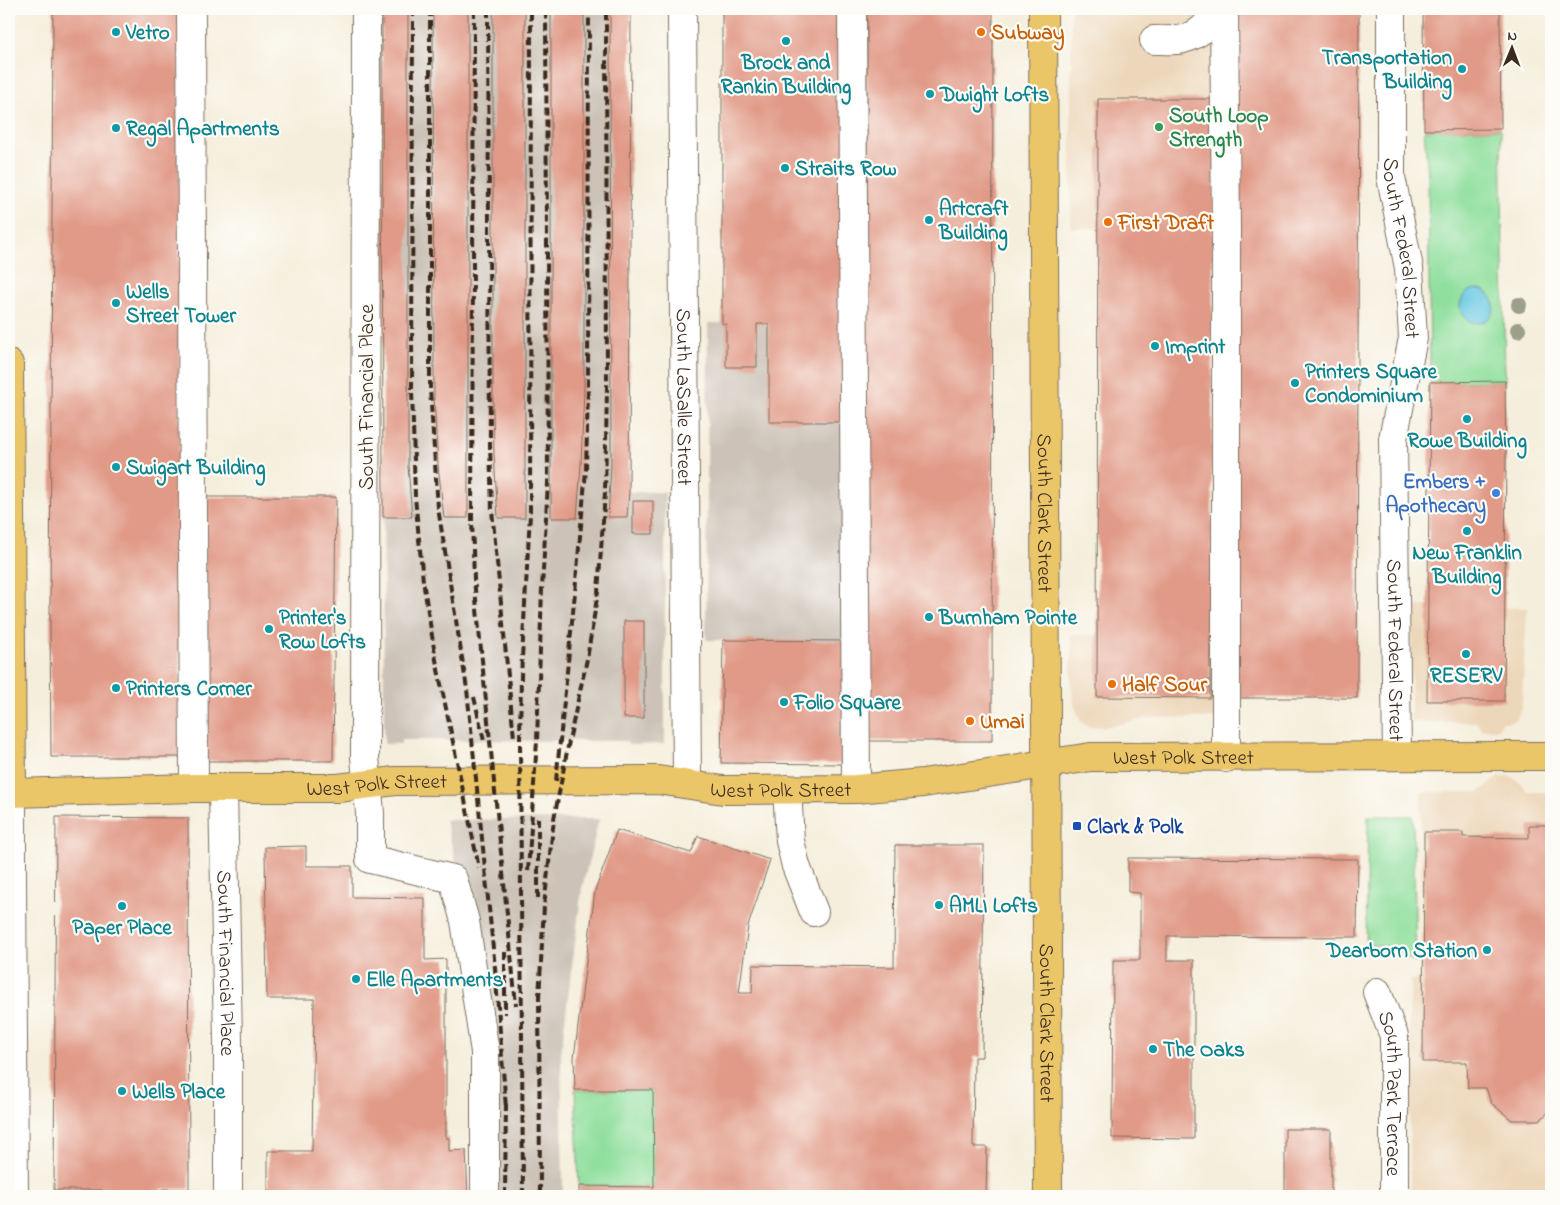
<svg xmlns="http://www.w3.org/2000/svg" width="1560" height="1205" font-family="'Indie Flower',sans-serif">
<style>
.built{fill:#edd7ba}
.industrial{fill:#ccc2b8}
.green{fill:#90df9e;stroke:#66845e}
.water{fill:#64c6e2;stroke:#507880}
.building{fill:#e19a87}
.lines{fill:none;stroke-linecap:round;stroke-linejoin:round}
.minor-casing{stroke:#7c6f60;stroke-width:30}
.major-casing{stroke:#7c6f60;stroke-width:30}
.minor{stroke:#fff;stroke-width:28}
.major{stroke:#ebc669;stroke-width:28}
.rail{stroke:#3b2a1e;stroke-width:4;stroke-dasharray:8 4;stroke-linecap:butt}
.tree{fill:#9ca088}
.culture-dot{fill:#0f9aa8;stroke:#fdfcf7;stroke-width:2}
.food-dot{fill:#e8710a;stroke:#fdfcf7;stroke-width:2}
.leisure-dot{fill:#2e9e5b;stroke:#fdfcf7;stroke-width:2}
.shop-dot{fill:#3f7fe0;stroke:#fdfcf7;stroke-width:2}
.transit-dot{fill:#1a4fb4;stroke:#fdfcf7;stroke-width:2}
.labels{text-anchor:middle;stroke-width:4.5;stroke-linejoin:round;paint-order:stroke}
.culture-label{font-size:21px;font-weight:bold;fill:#0d838f;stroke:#fdfcf7;text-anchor:start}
.food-label{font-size:21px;font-weight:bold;fill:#c56008;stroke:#fdfcf7;text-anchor:start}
.leisure-label{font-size:21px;font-weight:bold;fill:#27864d;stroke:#fdfcf7;text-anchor:start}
.street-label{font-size:21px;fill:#3b2a1e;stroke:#fdfcf7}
.shop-label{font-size:21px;font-weight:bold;fill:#366cbe;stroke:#fdfcf7;text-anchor:end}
.transit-label{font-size:21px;font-weight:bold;fill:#164399;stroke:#fdfcf7;text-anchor:start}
</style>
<rect width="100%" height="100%" fill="#fdfcf7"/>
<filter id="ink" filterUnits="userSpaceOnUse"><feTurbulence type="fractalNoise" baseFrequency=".02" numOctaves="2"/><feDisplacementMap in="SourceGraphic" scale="10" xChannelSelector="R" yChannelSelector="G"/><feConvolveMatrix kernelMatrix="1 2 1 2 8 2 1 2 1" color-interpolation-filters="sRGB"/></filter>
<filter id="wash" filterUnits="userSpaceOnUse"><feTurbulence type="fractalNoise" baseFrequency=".0096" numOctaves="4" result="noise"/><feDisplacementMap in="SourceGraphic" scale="20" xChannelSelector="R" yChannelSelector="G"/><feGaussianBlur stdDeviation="1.12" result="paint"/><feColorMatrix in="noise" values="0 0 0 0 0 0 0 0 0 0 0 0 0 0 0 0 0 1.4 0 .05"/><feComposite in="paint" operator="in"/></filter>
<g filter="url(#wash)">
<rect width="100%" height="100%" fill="#f5eedc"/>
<!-- built -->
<path class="built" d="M1071,9H1225L1226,94L1098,228H1071Z
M1412,606L1527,608L1522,700L1521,709L1516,719L1509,722H1502L1498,729H1481L1476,722H1411Z
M1071,635H1213L1226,718H1147L1106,727H1090L1081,722L1074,704L1071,683Z
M1508,776L1512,777L1523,785L1528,792H1551V1196H1410L1409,1019L1411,980L1422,979L1421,792H1479L1499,777Z"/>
<!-- industrial -->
<path class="industrial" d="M382,9H631L629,492H665V744L628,745L627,741L401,740V744H384Z
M708,323L848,324L845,641L706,640Z
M599,819L582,888L561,1052L563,1196H492L472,922L445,820Z"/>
<!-- green -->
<path class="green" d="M1501,129L1505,381L1430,382L1428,175L1424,130Z
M1368,816H1413L1416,963C1401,954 1383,941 1366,947Z
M575,1090H653L654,1187L579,1186Z"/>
<!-- water -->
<path class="water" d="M1460 306a17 17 0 1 1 34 0a17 17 0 1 1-34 0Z"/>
<g id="blocks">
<!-- building -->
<path class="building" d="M53,9H179L180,757H51L50,619Z
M382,9H408V466L412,517H383Z
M433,9H468V518H444L438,465L434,397Z
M493,9H525V518H498L494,455L493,406Z
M551,9H584V389L581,465L577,518H551Z
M610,9H631L629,492L627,517H608L611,466Z
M722,9H849L848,422H769V324H757V367H726V324H722Z
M867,9H993L992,741H866Z
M1231,9H1359L1357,698H1233Z
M1423,9H1500L1501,129L1424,130Z
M1098,99H1218L1213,229L1212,462L1213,635L1210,636V698L1097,697Z
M1505,381L1506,456L1504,701H1427L1430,382Z
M206,497H336L333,761H202Z
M633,501H653V534H633Z
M624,621H644V718H624Z
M723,640L845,641V764L721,763Z
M56,817L188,818L189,1189H162V1196H102V1190H54Z
M1529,825H1551V1110L1540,1120H1512L1491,1103L1486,1088H1468L1467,1062H1423L1424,832H1463V837L1529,838Z
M617,830L691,853L698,836L770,860L748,926L739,993H752L753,965L894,967L895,845H984L982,1057H974L973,1147H987L986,1196H579V1186L654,1187L653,1090H575L574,1058L595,891Z
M306,846V866H352V897L425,898V960L446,959V1138H449V1151L466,1150L468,1196H268V1151H312L314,999H267L265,847Z
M1128,858L1358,859L1357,937L1167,936V960H1194V1139L1112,1138L1113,960H1140V893L1128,892Z
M1285,1129H1331V1196H1285Z"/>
</g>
</g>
<g filter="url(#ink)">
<use href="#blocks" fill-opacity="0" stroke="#7c6f60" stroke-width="1"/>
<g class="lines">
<defs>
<g id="minor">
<path d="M191,9L194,788"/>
<path d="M366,9L365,757L370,813V859L453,879L465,921L485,1052V1196"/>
<path id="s1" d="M682,9L687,784"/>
<path d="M852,9L856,789"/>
<path d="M1224,9L1226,229V758"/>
<path id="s2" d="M1391,9V177L1409,268L1413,338L1393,439L1397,756"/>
<path d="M1154,40C1163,40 1174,41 1183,39C1198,35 1212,25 1212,9"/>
<path id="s3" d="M223,789L228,1041V1196"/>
<path d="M787,789L790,841L796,866L814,912"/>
<path d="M9,794L12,793V880L14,1196"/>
<path id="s4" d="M1377,992L1394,1036V1196"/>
</g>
<g id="major">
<path id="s5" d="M1043,9L1048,1196"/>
<path id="s6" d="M9,364L12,793L194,788H338L395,781L658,780L723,790L856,789L923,783L1091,757L1551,756"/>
</g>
</defs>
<!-- minor casing -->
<use href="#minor" class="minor-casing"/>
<!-- major casing -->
<use href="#major" class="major-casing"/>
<!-- minor -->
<use href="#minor" class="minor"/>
<!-- major -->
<use href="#major" class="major"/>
<!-- rail -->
<path class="rail" d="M413,9L412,389L415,497L423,581L436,660L479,868
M430,9V389L438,508L467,689L495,968L506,1108
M474,9L472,520L474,579L516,1005
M488,9L490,445L492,510L514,738
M474,697L484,741
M556,781L575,592L586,470L588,390L589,9
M538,818V901
M528,871L537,741L542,588L548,483L546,9
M505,952V1014
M539,993L540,1196
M539,999L544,906L554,819L569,741L587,659L598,592L605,493L607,389L606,9
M505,1196L506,1102
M523,1196L520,741L521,676L530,514L531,9"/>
</g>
<!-- trees -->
<g class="tree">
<circle cx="1519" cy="305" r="8"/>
<circle cx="1518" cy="330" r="8"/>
</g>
</g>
<!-- markers -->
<g class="culture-dot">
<circle cx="116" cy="32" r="5"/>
<circle cx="786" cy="41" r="5"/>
<circle cx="1462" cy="69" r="5"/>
<circle cx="930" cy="94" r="5"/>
<circle cx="116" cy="128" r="5"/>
<circle cx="785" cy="168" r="5"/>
<circle cx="929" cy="220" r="5"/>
<circle cx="116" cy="303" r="5"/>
<circle cx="1155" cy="346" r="5"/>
<circle cx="1295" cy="383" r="5"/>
<circle cx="1467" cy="419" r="5"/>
<circle cx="116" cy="467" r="5"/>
<circle cx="1467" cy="531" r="5"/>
<circle cx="929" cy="617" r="5"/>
<circle cx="269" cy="629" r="5"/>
<circle cx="1466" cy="654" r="5"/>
<circle cx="116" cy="688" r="5"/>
<circle cx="784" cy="702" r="5"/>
<circle cx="939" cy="905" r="5"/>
<circle cx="122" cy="906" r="5"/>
<circle cx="1487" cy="950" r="5"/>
<circle cx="356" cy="979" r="5"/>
<circle cx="1153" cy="1049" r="5"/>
<circle cx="122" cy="1091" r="5"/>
</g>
<g class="food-dot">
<circle cx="981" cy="32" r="5"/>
<circle cx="1108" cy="222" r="5"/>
<circle cx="1112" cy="684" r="5"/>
<circle cx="970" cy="721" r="5"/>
</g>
<circle class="leisure-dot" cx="1159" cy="127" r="5"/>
<circle class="shop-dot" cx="1496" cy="493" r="5"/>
<rect class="transit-dot" x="1072" y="821" width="10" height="10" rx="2.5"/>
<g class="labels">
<!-- culture labels -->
<g class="culture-label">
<text x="126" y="39">Vetro</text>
<text x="1452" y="64" text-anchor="end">Transportation<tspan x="1452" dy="24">Building</tspan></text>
<text x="786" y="69" text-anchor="middle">Brock and<tspan x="786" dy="24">Rankin Building</tspan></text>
<text x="940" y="101">Dwight Lofts</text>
<text x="126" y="135">Regal Apartments</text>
<text x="795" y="175">Straits Row</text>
<text x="939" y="215">Artcraft<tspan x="939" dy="24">Building</tspan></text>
<text x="126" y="298">Wells<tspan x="126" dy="24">Street Tower</tspan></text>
<text x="1165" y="353">Imprint</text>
<text x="1305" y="378">Printers Square<tspan x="1305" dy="24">Condominium</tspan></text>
<text x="1467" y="447" text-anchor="middle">Rowe Building</text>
<text x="126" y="474">Swigart Building</text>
<text x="1467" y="559" text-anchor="middle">New Franklin<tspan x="1467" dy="24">Building</tspan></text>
<text x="279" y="624">Printer's<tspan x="279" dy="24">Row Lofts</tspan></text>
<text x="939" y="624">Burnham Pointe</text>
<text x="1466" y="682" text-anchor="middle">RESERV</text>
<text x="126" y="695">Printers Corner</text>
<text x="794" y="709">Folio Square</text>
<text x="949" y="912">AMLI Lofts</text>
<text x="122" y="934" text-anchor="middle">Paper Place</text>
<text x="1477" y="957" text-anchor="end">Dearborn Station</text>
<text x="366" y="986">Elle Apartments</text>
<text x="1163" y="1056">The Oaks</text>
<text x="132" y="1098">Wells Place</text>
</g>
<!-- food labels -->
<g class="food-label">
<text x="991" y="39">Subway</text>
<text x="1118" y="229">First Draft</text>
<text x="1122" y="691">Half Sour</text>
<text x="980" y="728">Umai</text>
</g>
<!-- leisure labels -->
<g class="leisure-label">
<text x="1169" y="122">South Loop<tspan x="1169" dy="24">Strength</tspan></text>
</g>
<!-- street labels -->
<g class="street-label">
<text dy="7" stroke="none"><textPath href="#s2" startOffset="240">South Federal Street</textPath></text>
<text transform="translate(366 397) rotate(-90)" y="7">South Financial Place</text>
<text dy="7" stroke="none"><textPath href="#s1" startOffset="388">South LaSalle Street</textPath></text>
<text dy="7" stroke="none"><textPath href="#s5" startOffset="504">South Clark Street</textPath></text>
<text dy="7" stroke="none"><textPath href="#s2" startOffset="645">South Federal Street</textPath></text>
<text dy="7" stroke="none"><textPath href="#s6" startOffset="1604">West Polk Street</textPath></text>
<text dy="7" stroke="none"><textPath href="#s6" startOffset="794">West Polk Street</textPath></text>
<text dy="7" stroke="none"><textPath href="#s6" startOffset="1199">West Polk Street</textPath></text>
<text dy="7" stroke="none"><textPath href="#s3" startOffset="174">South Financial Place</textPath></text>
<text dy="7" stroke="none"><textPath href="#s5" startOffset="1014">South Clark Street</textPath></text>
<text dy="7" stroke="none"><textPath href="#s4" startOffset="104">South Park Terrace</textPath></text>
</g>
<!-- shop labels -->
<g class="shop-label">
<text x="1486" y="488">Embers +<tspan x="1486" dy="24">Apothecary</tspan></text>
</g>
<!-- transit labels -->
<g class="transit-label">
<text x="1087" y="833">Clark &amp; Polk</text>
</g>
</g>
<!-- margin -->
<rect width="1560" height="1205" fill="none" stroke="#fdfcf7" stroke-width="30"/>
<!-- north arrow -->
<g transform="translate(1512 48) rotate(1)" stroke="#fdfcf7" stroke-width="4" paint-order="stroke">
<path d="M0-4L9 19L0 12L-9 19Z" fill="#3b2a1e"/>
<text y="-8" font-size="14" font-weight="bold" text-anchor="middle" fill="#3b2a1e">N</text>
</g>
</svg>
